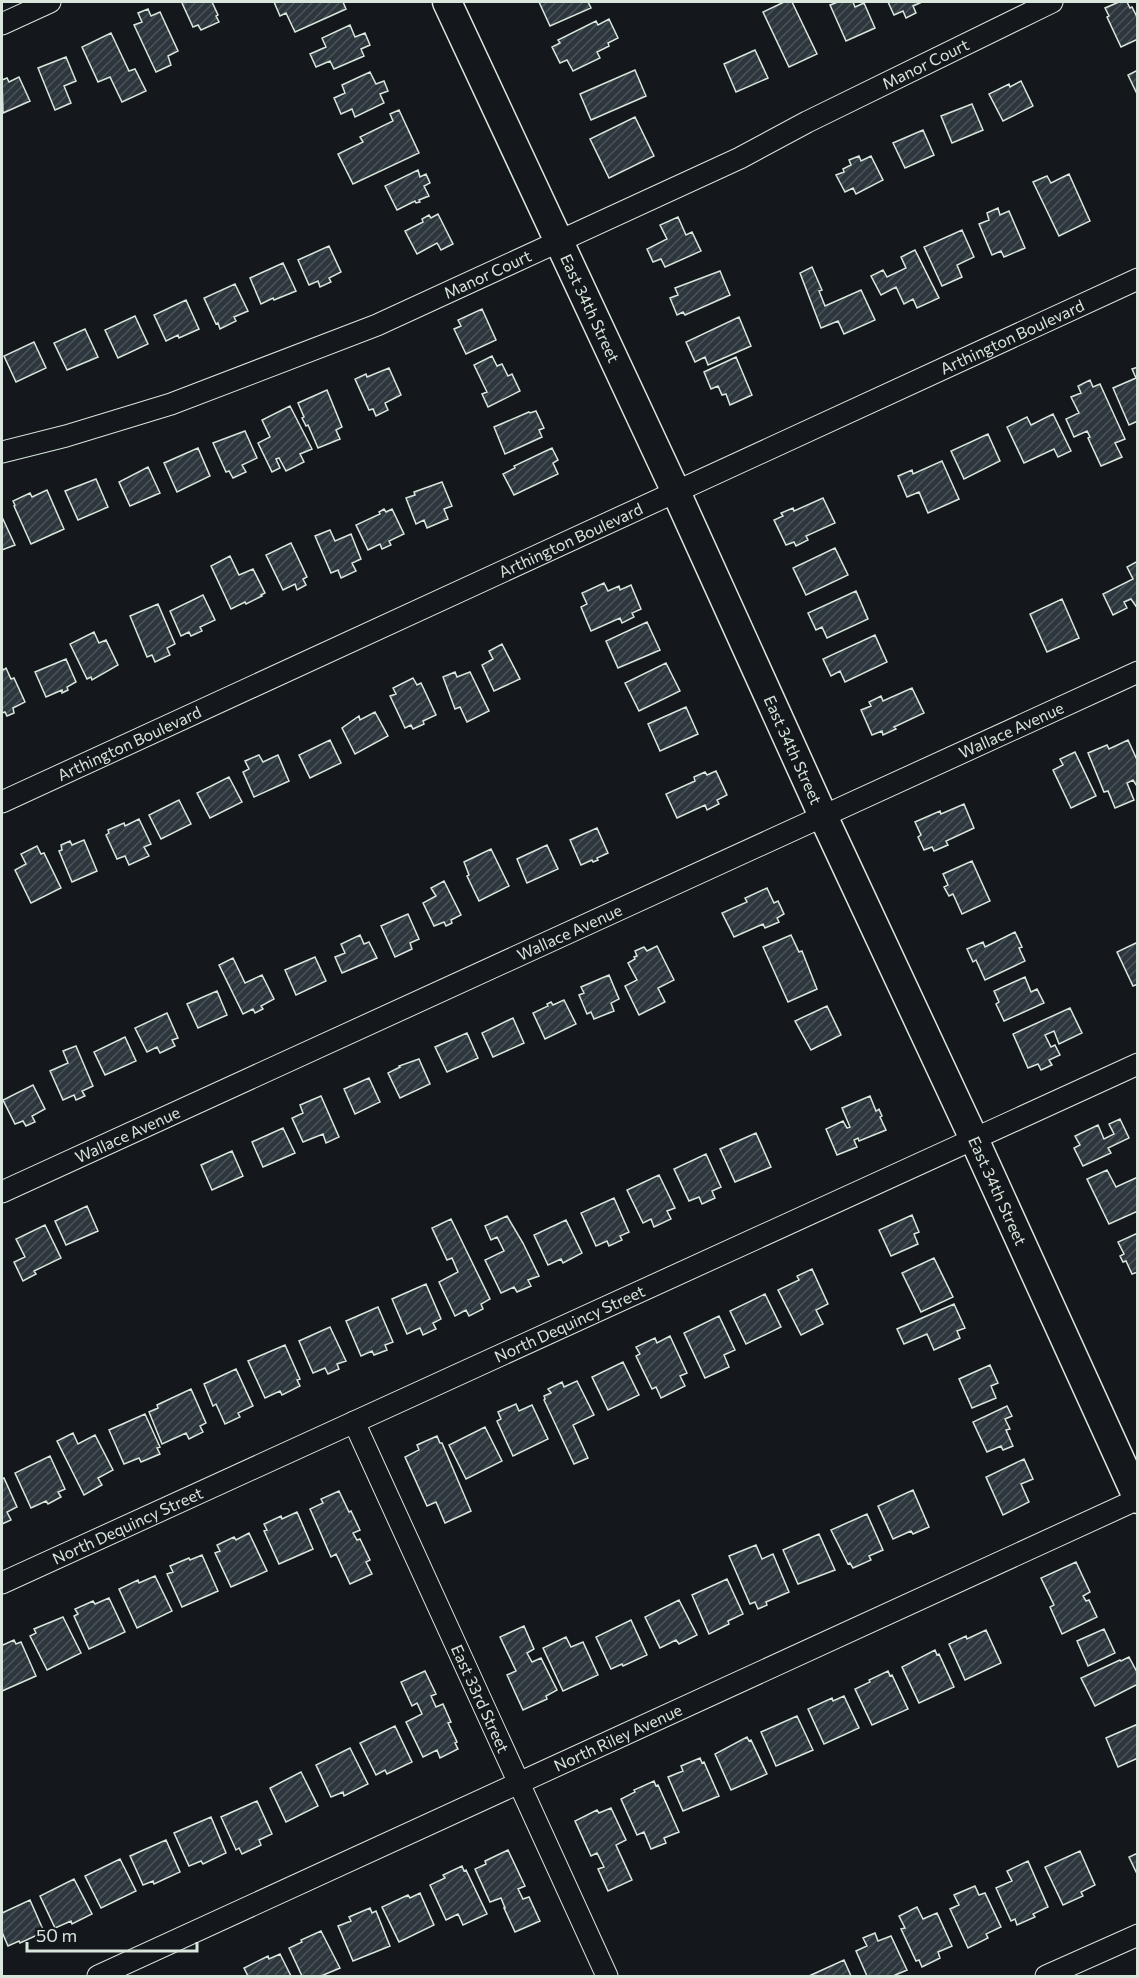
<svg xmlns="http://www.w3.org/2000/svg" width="1139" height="1978" font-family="Commissioner,sans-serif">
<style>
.building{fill:url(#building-hatch);stroke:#d8e6dc;stroke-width:1.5}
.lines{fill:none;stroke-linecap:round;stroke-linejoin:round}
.minor-casing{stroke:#d8e6dc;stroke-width:23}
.secondary-casing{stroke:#d8e6dc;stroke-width:31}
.minor{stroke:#14181c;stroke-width:21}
.secondary{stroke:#14181c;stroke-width:28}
.labels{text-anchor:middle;stroke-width:4.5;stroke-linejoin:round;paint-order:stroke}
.street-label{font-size:16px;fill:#d8e6dc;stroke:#14181c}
</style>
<defs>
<pattern id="building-hatch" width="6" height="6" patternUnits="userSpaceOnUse" patternTransform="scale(1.5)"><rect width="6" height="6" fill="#2c363c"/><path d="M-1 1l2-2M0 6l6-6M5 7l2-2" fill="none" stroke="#4a5358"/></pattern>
</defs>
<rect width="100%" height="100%" fill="#14181c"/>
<!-- building -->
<path class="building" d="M184,2H212L218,15L216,16L219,22L201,30L198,25L193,27L182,3Z
M274,2H343L346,9L295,32L286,13L280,16Z
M539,2H588L591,8L550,26Z
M784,2H792L817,54L789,67L763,12Z
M838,2H853L855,7L864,3L875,28L846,41L830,5Z
M888,2H922L913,6L916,13L906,18L903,11L894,15Z
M1119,2H1127L1130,8L1132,7L1138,19V39L1121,47L1107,17L1109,16L1105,8Z
M148,9L151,16L160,12L178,51L168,56L171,65L156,72L134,25L142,22L138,13Z
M609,19L618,38L608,43L609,46L597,52L600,58L573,71L567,60L560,63L552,47L560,43L558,40L596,21L598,25Z
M350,25L355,37L365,33L370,45L361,49L364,56L334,69L330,61L316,67L310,54L326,47L322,38Z
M111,33L129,71L135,69L146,91L122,102L110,77L98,82L82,47Z
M755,50L768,78L736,92L724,64Z
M66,57L76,81L64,86L71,103L55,110L38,68Z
M635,70L646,96L591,120L580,94Z
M1138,70V96L1128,75Z
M370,72L376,84L384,81L388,91L380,94L384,103L355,117L352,109L341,114L334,98L345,93L342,85Z
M19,77L30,101L3,113L2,80L7,78L9,82Z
M1021,81L1033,106L1003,121L989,94L1009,84L1010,87Z
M972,104L983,130L952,143L941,116Z
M399,110L419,153L353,184L338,154L363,142L360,137L393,121L390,114Z
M635,117L654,156L609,178L590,139Z
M923,130L934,155L905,168L893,143Z
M859,156L861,161L871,156L883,180L856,194L853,188L845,192L836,175L844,172L843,169L851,165L849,160Z
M418,170L420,177L426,174L430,183L424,186L429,196L419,200L420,202L416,203L415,201L397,210L385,186Z
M1069,174L1090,221L1059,236L1033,182L1047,176L1051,183Z
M998,208L1000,215L1009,211L1025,248L1004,257L1001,251L992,255L979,224L989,220L987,213Z
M438,214L453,244L441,250L437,243L417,254L405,231L423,222L422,219L429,215L431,218Z
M678,217L686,235L692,232L701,251L665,267L661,259L653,262L647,249L667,239L660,225Z
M962,230L974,257L957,265L962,277L942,286L924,247Z
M329,246L341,272L329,278L331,282L320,287L318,281L309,285L298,260Z
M915,250L939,298L917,308L913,299L904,304L896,287L881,295L871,276L883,270L887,277L906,268L901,257Z
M283,263L296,291L274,300L273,298L261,304L250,278Z
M812,267L822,290L819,291L825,306L861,290L875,320L844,334L838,321L821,328L800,273Z
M720,271L730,295L685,315L683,312L677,315L670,298L678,295L675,288Z
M235,284L248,311L234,317L236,321L220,329L218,323L216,324L204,298Z
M186,300L199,329L179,338L178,335L166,341L154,315Z
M482,309L496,340L466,354L454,329L461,326L458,320Z
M135,316L148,344L118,358L105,330Z
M739,317L751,346L708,365L705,357L695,362L686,342Z
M85,329L98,357L67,370L54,343Z
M34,342L46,368L16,382L4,356Z
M492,356L497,366L502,364L508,376L512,374L520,391L488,407L482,394L487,392L474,365Z
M736,357L752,395L730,405L726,394L722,395L718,386L711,389L704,372Z
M1138,367V421L1129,425L1113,388L1136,378L1132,369Z
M389,368L401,395L385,403L388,410L376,416L373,409L369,410L355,379L366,374L367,377Z
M1090,380L1093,387L1100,384L1125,439L1115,443L1122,457L1101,466L1088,438L1090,437L1087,431L1074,437L1066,419L1079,413L1071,397L1081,393L1078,386Z
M327,390L342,427L336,430L340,439L318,448L308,425L306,426L302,418L304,417L298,403Z
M290,406L312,449L300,454L304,462L286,471L279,458L276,459L280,468L272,472L258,443L270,437L262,420Z
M536,411L544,428L539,430L542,437L505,454L494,427L529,412L530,413Z
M1053,414L1071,451L1058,457L1054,449L1024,463L1007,427L1027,417L1031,425Z
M245,431L257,458L242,465L246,472L233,478L229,471L226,472L213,443Z
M988,434L1000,461L964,479L951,451Z
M198,448L210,476L177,492L164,463Z
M552,448L558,460L553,463L558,474L514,495L503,474L515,468L514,466Z
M942,461L959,499L928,513L919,492L907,497L898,476L912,470L913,474Z
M148,467L160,493L130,506L119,482Z
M96,479L108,507L78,520L65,491Z
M442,482L452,506L444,509L448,519L427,528L424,520L416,524L406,498L415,495L414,492Z
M47,490L64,529L31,544L14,506L15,505L13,501L30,493L32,497Z
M823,498L835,523L806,536L808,540L796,546L794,542L786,545L774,520L783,516L781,513L793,508L794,511Z
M384,509L386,512L392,509L404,534L389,541L391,545L382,549L380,544L368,550L356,525L380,514L379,512Z
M2,517L15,545L2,550Z
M330,530L335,541L351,534L361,559L352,563L356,571L341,578L338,570L331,573L315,536Z
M291,543L307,577L303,579L306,585L297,590L295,584L283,590L266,555Z
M835,548L848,575L806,595L793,568Z
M230,556L239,575L253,569L265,593L261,595L262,596L246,604L245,602L231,609L211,566Z
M1138,561V609L1131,599L1124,602L1127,608L1113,615L1103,594L1133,579L1127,567Z
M604,583L608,591L619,586L620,590L631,585L641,609L632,613L634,617L622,623L620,618L591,631L581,607L587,604L582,593Z
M856,591L868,619L827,638L822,627L816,630L808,613Z
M203,595L215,620L200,627L202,631L191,636L189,632L181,636L170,611Z
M1062,599L1079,638L1047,652L1030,614Z
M158,604L175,644L167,648L170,655L155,662L152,655L147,657L130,616Z
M647,622L660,650L618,668L606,641Z
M94,632L99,643L106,640L118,665L92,680L91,677L87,679L70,644Z
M875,635L887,662L845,682L840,671L831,676L823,659Z
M502,644L520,679L494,691L482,665L493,659L489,651Z
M66,659L76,682L67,687L68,690L62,693V690L46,697L35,672Z
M666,663L680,691L639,711L625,683Z
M2,667L3,670L6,668L11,679L14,678L25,702L13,708L14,713L7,716L5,712L2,713Z
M455,672L457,677L470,672L489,711L467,722L460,707L455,709L443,677Z
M413,678L417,685L421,683L436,715L423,721L424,724L413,729L411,725L405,728L390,696L396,694L393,688Z
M912,688L924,713L894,727L896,729L883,735L882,731L872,735L861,710L871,706L869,702L881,696L883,701Z
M686,707L698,734L660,751L648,724Z
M375,712L388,736L355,754L342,728L359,716L360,720Z
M330,740L341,763L310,778L299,755Z
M1128,740L1138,762V788L1133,780L1127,783L1134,800L1115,808L1108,791L1104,792L1088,753L1107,745L1109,749Z
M1075,752L1096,796L1071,808L1053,770L1063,765L1060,759Z
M259,755L263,762L278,755L289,781L254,797L243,772L249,769L245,761Z
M716,771L727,795L717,800L719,804L707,810L705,805L677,818L666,794L695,781L694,777L705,772L707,775Z
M229,777L242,802L210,818L197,793Z
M179,800L191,824L161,839L149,815Z
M964,804L974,828L946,841L948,845L934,851L932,847L924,850L918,837L921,835L915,822L940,811L941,814Z
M139,819L151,844L144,847L149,856L129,865L125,856L117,859L106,835L109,833L108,830L124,823L125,826Z
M597,828L608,853L597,858L598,860L593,862L592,860L581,865L570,840Z
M84,840L97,871L72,882L59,851L62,850L61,845L70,841L72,845Z
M547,845L558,869L527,883L517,859Z
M37,846L41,854L44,853L61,888L31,903L15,870L26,864L21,854Z
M491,849L509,886L479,901L467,876L469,875L464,862Z
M972,861L990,901L962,914L953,894L949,896L944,887L948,885L943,874Z
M444,881L461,915L451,920L452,923L446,926L444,922L434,926L423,903L436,896L431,888Z
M767,888L774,903L778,901L784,914L777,918L779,922L765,928L763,924L734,937L722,913L747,902L745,898Z
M408,914L419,939L410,943L412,949L395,957L381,926Z
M1015,932L1022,947L1019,948L1025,961L985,980L976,960L973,962L967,949L983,942L985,947Z
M360,935L364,944L369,942L377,958L342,973L335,957L345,953L341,944Z
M791,935L799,952L802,951L817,989L788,1002L763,947Z
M1138,942V984L1133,986L1117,952Z
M657,946L674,980L658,988L665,1002L639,1015L625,986L637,980L628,963L635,959L634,957L637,956L635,951L644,947L647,951Z
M315,957L326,981L296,995L285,970Z
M233,958L245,983L262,975L274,999L261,1006L263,1009L255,1013L253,1009L243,1014L219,965Z
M609,975L619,999L611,1003L614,1011L594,1019L591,1012L587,1014L579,995L584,993L581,987Z
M1025,977L1031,992L1037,989L1044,1003L1004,1021L996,1004L999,1002L994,991Z
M217,991L227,1015L198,1028L187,1004Z
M564,1000L576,1024L545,1039L533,1013L548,1006L547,1004L551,1002L553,1005Z
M827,1006L841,1035L811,1050L795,1021Z
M1070,1008L1082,1033L1059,1044L1054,1031L1045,1035L1051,1047L1055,1045L1060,1055L1049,1060L1052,1065L1041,1070L1038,1064L1028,1068L1013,1034Z
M167,1013L178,1038L172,1040L175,1046L160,1053L157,1047L147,1052L135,1028Z
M513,1018L524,1043L493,1057L482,1033Z
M467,1033L478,1058L447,1072L435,1047Z
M125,1037L136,1061L105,1075L94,1052Z
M76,1046L93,1086L82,1091L85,1096L76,1100L74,1095L63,1100L50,1071L68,1063L63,1051Z
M419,1059L430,1084L400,1098L388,1073L400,1067L399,1066Z
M369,1078L380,1102L355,1114L344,1089Z
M33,1085L45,1109L32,1116L35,1122L26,1126L23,1121L15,1124L3,1100Z
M321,1096L339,1137L326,1143L323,1134L303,1142L292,1118L303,1113L300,1105Z
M870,1096L876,1111L879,1109L882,1116L880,1117L886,1130L859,1141L858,1138L854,1140L857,1147L837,1155L826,1129L843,1121L847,1128L850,1127L842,1108Z
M1120,1119L1129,1138L1108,1148L1111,1153L1083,1166L1074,1148L1080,1145L1075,1136L1098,1125L1104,1139L1114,1134L1109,1124Z
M283,1128L295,1153L263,1167L252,1142Z
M756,1133L771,1167L735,1182L720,1149Z
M232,1151L243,1176L212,1190L201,1165Z
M706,1154L721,1187L712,1191L715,1198L702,1204L699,1197L689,1201L674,1169Z
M1107,1170L1116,1187L1138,1177V1211L1109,1224L1087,1179Z
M659,1175L675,1208L667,1211L671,1219L654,1227L651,1219L643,1223L627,1190Z
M614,1198L629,1232L620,1236L622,1240L609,1246L607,1241L596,1246L581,1213Z
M87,1206L98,1231L66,1245L55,1221Z
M912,1215L919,1232L914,1234L918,1244L891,1256L879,1230Z
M507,1216L523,1243L539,1276L528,1280L531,1286L517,1292L514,1287L501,1293L485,1260L504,1251L497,1237L491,1240L485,1226Z
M451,1219L490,1299L481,1304L483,1309L469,1316L466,1310L455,1316L439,1282L458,1272L452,1258L447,1260L432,1228Z
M566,1220L582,1253L563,1263L561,1259L548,1265L534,1235Z
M45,1225L61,1258L34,1271L36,1274L23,1281L14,1262L25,1257L16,1239Z
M1138,1233V1272L1132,1274L1126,1261L1123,1262L1120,1256L1124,1254L1118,1242Z
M934,1258L953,1297L921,1312L902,1273Z
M812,1269L828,1304L816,1310L823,1324L801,1335L778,1290L799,1280L797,1276Z
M426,1284L441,1319L433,1323L436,1329L423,1335L420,1328L407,1334L392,1299Z
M765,1294L781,1327L746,1344L730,1311Z
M954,1304L965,1328L957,1331L960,1338L934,1350L927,1334L904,1344L897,1329Z
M378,1307L393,1342L385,1345L387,1350L374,1355L372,1351L361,1356L346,1321Z
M719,1316L735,1350L724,1355L729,1367L705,1378L684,1333Z
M330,1327L346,1361L337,1364L339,1369L328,1374L325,1368L313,1373L299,1341Z
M670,1336L687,1373L680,1376L685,1386L661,1398L656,1387L652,1389L636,1356L640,1354L636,1347L655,1338L657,1343Z
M285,1345L300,1379L297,1380L300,1386L282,1395L280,1391L265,1398L248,1361Z
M623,1362L639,1395L608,1410L592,1377Z
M990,1365L998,1383L991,1386L996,1398L972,1408L959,1379Z
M236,1369L253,1406L238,1413L240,1417L225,1424L216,1404L213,1406L204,1384Z
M577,1381L594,1415L573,1425L588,1458L574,1464L544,1400L545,1399L544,1396L551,1393L548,1389L562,1382L564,1387Z
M191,1389L206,1423L200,1426L203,1432L189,1439L186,1433L162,1444L149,1412L158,1408L157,1405Z
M516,1404L519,1411L532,1405L548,1439L513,1456L497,1421L501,1419L498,1412Z
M1007,1406L1012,1416L1005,1419L1010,1429L1006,1430L1013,1446L1003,1450L1001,1446L987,1452L973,1422Z
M145,1414L160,1447L157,1448L160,1454L141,1462L139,1458L124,1464L109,1430Z
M485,1427L502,1461L466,1479L449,1445Z
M73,1433L78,1444L95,1435L113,1470L98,1478L102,1485L84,1495L57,1441Z
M437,1436L440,1443H442L471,1511L445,1523L436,1502L427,1506L405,1457L419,1450L417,1445Z
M50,1456L65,1489L58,1492L61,1497L48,1504L46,1501L31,1508L15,1473Z
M1024,1459L1033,1479L1021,1484L1029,1502L1003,1515L986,1477Z
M4,1478L17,1507L7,1512L11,1520L2,1524V1479Z
M913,1490L929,1527L913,1534L911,1531L893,1539L878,1506Z
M339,1491L349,1512L351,1511L360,1530L353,1533L357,1540L360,1539L370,1560L366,1562L372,1574L350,1584L336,1554L331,1557L310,1509L323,1503L321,1499Z
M297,1512L313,1549L279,1564L264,1531L267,1530L264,1524L281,1516L282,1519Z
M867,1514L883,1550L869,1556L871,1560L853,1568L850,1563L848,1564L831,1530Z
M249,1533L267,1571L231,1587L215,1553L220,1551L217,1545L234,1537L236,1540Z
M819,1534L835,1570L798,1584L783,1550Z
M756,1545L762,1559L773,1554L789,1592L766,1602L767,1605L758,1609L755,1602L750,1604L729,1556Z
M202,1555L218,1591L182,1607L167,1574L173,1572L170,1566L189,1558L190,1560Z
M1076,1562L1090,1592L1083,1596L1086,1601L1089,1600L1097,1617L1062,1634L1050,1607L1054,1605L1041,1578Z
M155,1576L172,1611L137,1628L119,1589L138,1580L139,1583Z
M727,1579L743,1614L728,1621L729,1624L709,1634L692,1595Z
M109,1598L125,1632L89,1649L74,1616L78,1614L75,1609L93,1601L95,1604Z
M679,1600L697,1635L679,1644L676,1640L660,1648L645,1617Z
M63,1617L81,1653L47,1670L30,1636L36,1633L34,1629Z
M631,1620L647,1655L623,1666L622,1664L611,1669L596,1637Z
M524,1626L534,1649L527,1653L532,1662L541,1658L557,1690L546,1696L547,1699L523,1710L507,1675L516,1671L500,1637Z
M1104,1629L1115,1653L1088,1666L1077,1641Z
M986,1630L1001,1663L965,1680L949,1644L966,1636L967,1639Z
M566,1637L571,1647L583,1642L598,1675L563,1691L543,1648Z
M14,1640L16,1644L21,1642L36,1676L2,1691V1643L3,1645Z
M935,1650L937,1655L939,1654L954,1687L919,1703L902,1667Z
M1129,1657L1138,1674V1684L1095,1706L1081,1678L1120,1660L1121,1661Z
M425,1671L436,1694L431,1696L436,1707L443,1704L451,1722L448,1723L457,1742L455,1743L458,1749L440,1758L437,1750L423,1757L406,1722L422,1714L417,1703L412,1706L401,1682Z
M888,1671L890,1676L892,1675L908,1709L872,1725L855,1689L870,1682L869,1680Z
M844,1696L859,1728L824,1744L808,1709L832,1698L833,1701Z
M797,1716L813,1750L776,1766L761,1732Z
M1138,1724V1758L1118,1767L1106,1738Z
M395,1726L412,1762L387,1774L385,1770L376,1775L360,1743Z
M747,1737L749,1741L751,1740L767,1774L731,1790L715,1754Z
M350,1748L368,1784L344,1796L343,1792L331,1797L316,1765Z
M700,1758L702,1763L704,1762L719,1796L683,1811L668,1777L683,1771L681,1766Z
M301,1772L318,1806L286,1822L270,1788Z
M654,1781L656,1786L658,1785L679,1832L664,1838L666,1843L651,1849L644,1832L637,1835L621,1799L635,1792L634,1790Z
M257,1801L272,1834L259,1840L261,1845L242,1854L239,1848L236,1850L221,1817Z
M611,1808L626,1840L616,1845L632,1880L608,1891L598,1869L604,1867L597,1853L591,1856L575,1821L597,1810L599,1813Z
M211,1817L226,1853L203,1864L201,1861L189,1866L174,1833Z
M166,1840L180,1872L154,1884L153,1881L143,1885L130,1856Z
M508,1850L525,1886L518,1889L523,1899L529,1897L540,1921L515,1932L504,1908H505L501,1898L490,1902L475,1869L486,1864L485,1861Z
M1080,1851L1095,1885L1081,1892L1083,1896L1063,1905L1045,1867Z
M1138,1853V1876L1129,1857Z
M120,1859L136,1891L101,1908L85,1876Z
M1028,1861L1048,1907L1033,1914L1035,1917L1017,1925L1015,1919L1011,1921L996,1888L1012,1881L1007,1871Z
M462,1866L464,1871L466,1870L487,1914L463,1925L458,1914L446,1920L430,1885L445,1878L443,1875Z
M74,1879L92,1914L72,1924L71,1921L55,1928L40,1896Z
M975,1886L979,1895L985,1893L1001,1927L986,1934L988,1938L968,1948L950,1909L959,1905L954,1895Z
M420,1893L434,1925L399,1942L382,1907L408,1895L410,1898Z
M30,1900L44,1932L20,1943L19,1941L8,1946L2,1932V1913Z
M917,1907L923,1919L937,1913L952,1946L938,1952L940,1958L922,1967L919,1960L916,1961L901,1929L905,1928L899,1916Z
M370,1908L372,1913L376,1911L390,1946L353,1961L338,1926L351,1921L349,1917Z
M321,1931L340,1968L321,1976H302L289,1948L302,1942L301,1940Z
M875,1933L878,1941L891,1936L907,1970L893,1976H867L856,1951L867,1946L863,1938Z
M280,1954L291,1976H248L244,1968L268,1956L269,1959Z
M844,1960L851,1976H809Z"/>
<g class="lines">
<defs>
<g id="minor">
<path d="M2,24L50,2"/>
<path id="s1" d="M2,452L66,436L171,404L377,325L740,158L807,122L1052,2"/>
<path id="s2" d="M2,802L1138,279"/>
<path id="s3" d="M2,1192L1138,672"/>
<path id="s4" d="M354,1422L607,1976"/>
<path id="s5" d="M2,1583L1138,1064"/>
<path id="s6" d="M98,1976L1138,1499"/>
<path d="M1046,1976L1138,1935"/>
</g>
<g id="secondary">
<path id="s7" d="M447,2L676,492L823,816L974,1139L1138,1499"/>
</g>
</defs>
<!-- minor casing -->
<use href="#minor" class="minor-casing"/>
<!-- secondary casing -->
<use href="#secondary" class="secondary-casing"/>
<!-- minor -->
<use href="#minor" class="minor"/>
<!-- secondary -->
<use href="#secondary" class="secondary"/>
</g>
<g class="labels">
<!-- street labels -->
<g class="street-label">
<text dy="6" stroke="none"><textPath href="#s1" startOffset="1004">Manor Court</textPath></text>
<text dy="6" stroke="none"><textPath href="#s1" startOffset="518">Manor Court</textPath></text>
<text dy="6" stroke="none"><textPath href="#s7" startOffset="338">East 34th Street</textPath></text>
<text dy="6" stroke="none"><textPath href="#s2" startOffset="1112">Arthington Boulevard</textPath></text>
<text dy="6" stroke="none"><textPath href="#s2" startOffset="626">Arthington Boulevard</textPath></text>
<text dy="6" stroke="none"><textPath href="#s3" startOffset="1110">Wallace Avenue</textPath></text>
<text dy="6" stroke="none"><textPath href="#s2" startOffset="140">Arthington Boulevard</textPath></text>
<text dy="6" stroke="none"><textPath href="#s7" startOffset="824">East 34th Street</textPath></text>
<text dy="6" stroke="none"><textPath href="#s3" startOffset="624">Wallace Avenue</textPath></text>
<text dy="6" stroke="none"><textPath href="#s3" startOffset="138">Wallace Avenue</textPath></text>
<text dy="6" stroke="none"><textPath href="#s7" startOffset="1310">East 34th Street</textPath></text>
<text dy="6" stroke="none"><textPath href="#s5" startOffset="624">North Dequincy Street</textPath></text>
<text dy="6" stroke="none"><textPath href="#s5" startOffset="138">North Dequincy Street</textPath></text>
<text dy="6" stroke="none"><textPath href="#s4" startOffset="304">East 33rd Street</textPath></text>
<text dy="6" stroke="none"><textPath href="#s6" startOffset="572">North Riley Avenue</textPath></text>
</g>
</g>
<!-- border -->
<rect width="1139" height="1978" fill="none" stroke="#d8e6dc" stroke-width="6"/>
<!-- scale -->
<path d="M27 1942v9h170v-9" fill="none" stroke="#d8e6dc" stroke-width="3"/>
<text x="36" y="1942" font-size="18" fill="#d8e6dc" stroke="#14181c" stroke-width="4.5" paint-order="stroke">50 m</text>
</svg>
